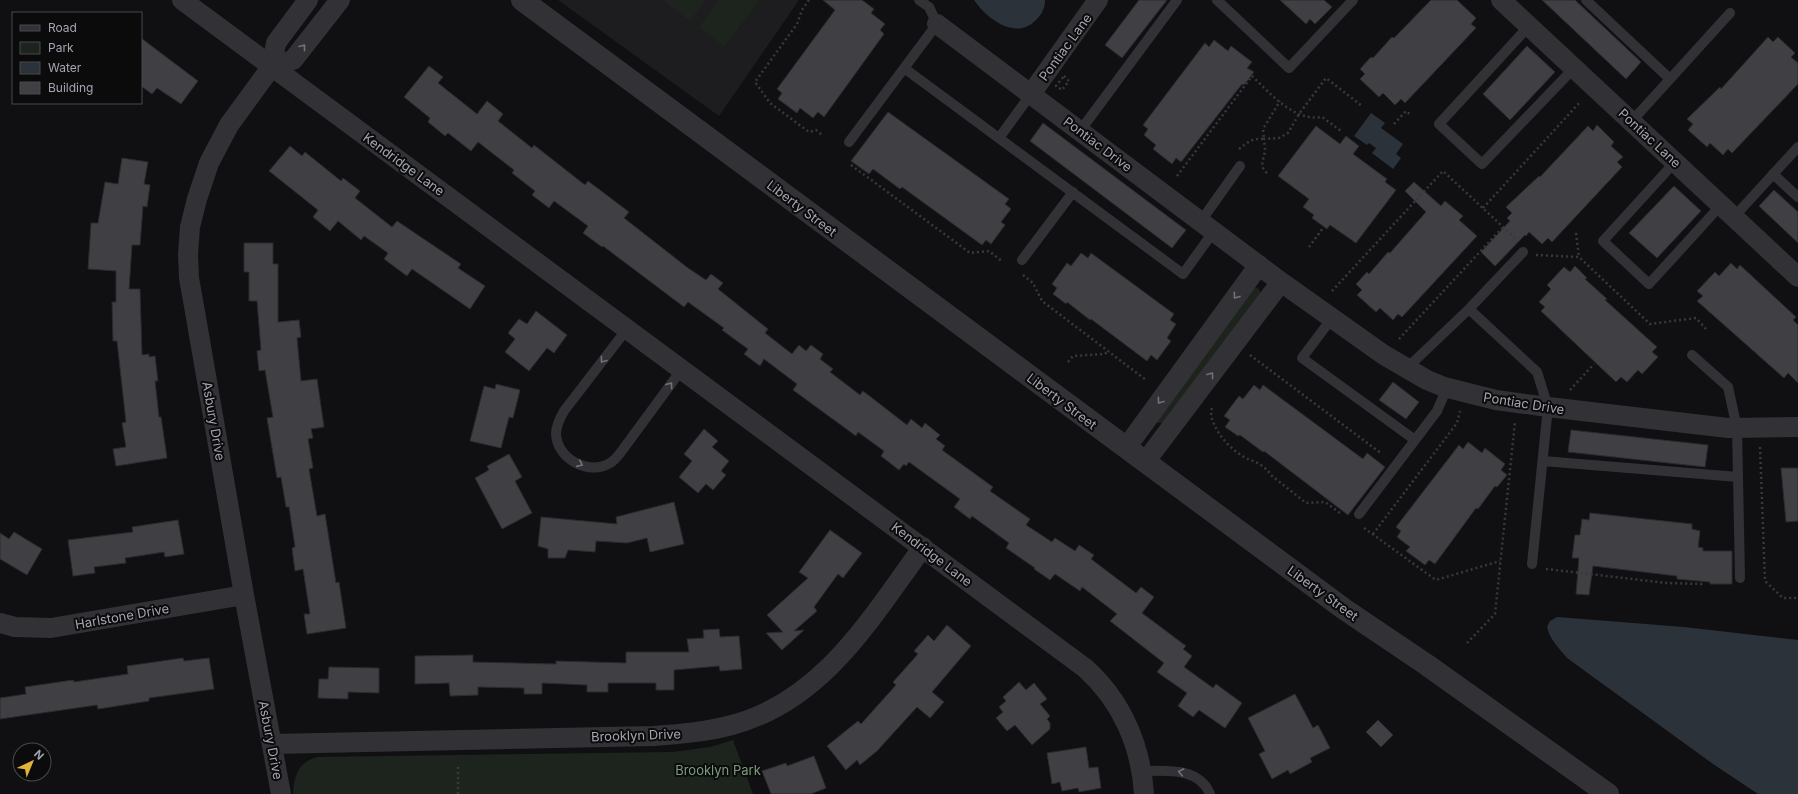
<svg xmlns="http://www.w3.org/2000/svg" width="1798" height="794" font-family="Inter,sans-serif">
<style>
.built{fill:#1d1c1e}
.green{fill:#1d241e}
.water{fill:#2b3239}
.building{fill:#404044;stroke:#2b2a2d}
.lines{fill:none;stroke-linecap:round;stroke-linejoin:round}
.path{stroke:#38393d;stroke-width:2.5;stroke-dasharray:2 3;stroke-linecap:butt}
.service{stroke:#323236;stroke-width:10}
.minor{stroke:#323236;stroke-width:20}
.tertiary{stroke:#323236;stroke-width:22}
.oneway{stroke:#70727a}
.labels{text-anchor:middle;stroke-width:4;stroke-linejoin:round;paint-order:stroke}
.street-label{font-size:13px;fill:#a3a6b1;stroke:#0b0b0c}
.park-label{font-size:13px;fill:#7b9b7f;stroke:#0b0b0c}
</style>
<rect width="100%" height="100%" fill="#101012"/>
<!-- built -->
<path class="built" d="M558,0H799L719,116Z"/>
<!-- green -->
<path class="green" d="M666,0H706L690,21L665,2Z
M719,0H760L724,47L699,27Z
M1255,287L1259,289L1261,293L1164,423H1158L1156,420Z
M733,740L753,794H293C294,775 299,761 318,757L673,752L710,747Z"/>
<!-- water -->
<path class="water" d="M974,0H1045C1045,8 1042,14 1036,20C1016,41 987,19 974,0Z
M1371,113L1385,123L1381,128L1403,144L1396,154L1401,158L1393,169L1372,153L1376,148L1369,143L1367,145L1354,136Z
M1557,617L1684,627L1798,640V794H1758L1713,764L1567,658C1559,648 1550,640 1547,627L1550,621Z"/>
<!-- building -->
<path class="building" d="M823,0H862L874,9L871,13L885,24L880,30L884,34L824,117L818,112L813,118L800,108L797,113L778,99L782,93L777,89L835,10Z
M1139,0H1167L1122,58L1105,45Z
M1280,0H1324L1332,7L1315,24L1310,19L1306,24Z
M1431,0H1457L1476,18L1471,24L1476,28L1405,103L1401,99L1395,105L1383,93L1379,97L1360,79L1365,74L1360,69L1371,57L1373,58L1392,37L1394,38Z
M1542,0H1575L1641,62L1626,79Z
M1768,37L1773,42L1778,37L1795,53L1791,57L1798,63V84L1732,153L1728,149L1723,155L1710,143L1707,147L1688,130L1693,124L1687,119L1720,87L1721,89Z
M141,38L198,81L181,104L157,88L152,94L141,86Z
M1214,40L1228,51L1231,46L1252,62L1247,68L1254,72L1244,85L1242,84L1181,162L1176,158L1172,164L1153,149L1156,145L1144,135L1148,129L1143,125L1205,43L1209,47Z
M1527,46L1555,72L1510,120L1483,94Z
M429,66L443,77L438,83L477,114L487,101L503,114L498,121L532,148L534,145L585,185L588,181L629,212L624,218L688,268L706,280L711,274L723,283L718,289L768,329L765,333L792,354L799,345L806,351L811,345L823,354L820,359L833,369L830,372L860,395L863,391L907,425L911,419L922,428L925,423L940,435L936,439L945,446L942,450L993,487L990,491L1030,519L1026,525L1052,542L1055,538L1075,551L1079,545L1094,555L1091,559L1136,593L1141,587L1154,597L1142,613L1186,646L1183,649L1192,656L1184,667L1213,688L1216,684L1242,703L1225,728L1199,710L1193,717L1178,706L1187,693L1157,672L1164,663L1110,621L1117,614L1082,587L1080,591L1055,574L1050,580L1034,569L1035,568L1006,548L1009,543L972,516L970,519L954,507L960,499L909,462L906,466L904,464L899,470L881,456L884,451L858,432L856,436L793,390L797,384L764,359L760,366L744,354L748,349L722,330L724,328L688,302L684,307L603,246L602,247L583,233L588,226L554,201L549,208L532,195L535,191L512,173L514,170L478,142L471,151L448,133L445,136L428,122L430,118L404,97Z
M888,112L1009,199L1005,204L1011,209L1001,222L1005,225L991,244L986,240L982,245L902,187L900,189L873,169L869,174L851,161Z
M1043,123L1186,230L1172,248L1030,141Z
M1597,125L1614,142L1611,146L1623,157L1617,162L1622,167L1552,242L1548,238L1542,244L1529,232L1526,236L1525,235L1495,266L1481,252L1510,221L1507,218L1512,213L1506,207L1539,176L1540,177L1588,126L1593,131Z
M1316,126L1340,144L1346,136L1359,146L1353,154L1387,179L1385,182L1396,190L1356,243L1330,225L1327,229L1312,218L1314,215L1303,207L1309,199L1278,176Z
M290,146L302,156L305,152L341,181L343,178L360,191L355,198L392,227L397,221L461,264L458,268L485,286L470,309L412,269L407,276L384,259L388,253L364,236L361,240L338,221L330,231L313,217L318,210L269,171Z
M122,158L148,162L144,184L150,185L147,207L143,206L140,245H132L129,289H140L142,355L149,354V357L155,356L158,381H155L159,417H161L167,458L116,466L113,449L126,447L122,423L126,422L117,341H113L112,302H116V271L88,269L91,223H98L105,182L118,184Z
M1414,182L1441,206L1445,201L1463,216L1459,220L1477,236L1402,317L1398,314L1393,320L1380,308L1376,312L1357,295L1362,290L1356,284L1367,272L1369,274L1388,252L1390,253L1426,212L1405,191Z
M1674,186L1701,211L1657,258L1629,233Z
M1774,190L1798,212V243L1759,206Z
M244,243H273V264H278V322L299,320L301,337L297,338L301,381L317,379L324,427L311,429L313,438L308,439L313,468L309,469L317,516L325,514L336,583L339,582L346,628L307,634L304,614H310L303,569L295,571L292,548L295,547L289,507H286L281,477L277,478L267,418L273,417L265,370L259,371L257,351L261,350L257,301H249V272H244Z
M1081,253L1088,258L1091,253L1174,314L1170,320L1176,324L1167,338L1171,341L1157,360L1151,355L1147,361L1091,319L1090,320L1067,302L1066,304L1053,294L1057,288L1052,284L1067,263L1071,266Z
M1731,263L1737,269L1740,265L1796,317L1793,320L1798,325V383L1788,373L1784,378L1697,301L1703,296L1697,291L1715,272L1719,276Z
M1575,266L1587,278L1585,279L1607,299L1605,300L1657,347L1652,352L1658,357L1642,374L1638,370L1627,382L1621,377L1616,382L1541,311L1545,307L1539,302L1551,289L1547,285L1564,267L1570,272Z
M536,311L567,335L554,353L547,348L529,371L505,352L515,339L508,333L519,319L527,324Z
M1393,382L1419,402L1406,419L1379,400Z
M496,384L520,390L513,418L509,417L501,448L470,441L484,386L495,389Z
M1254,385L1260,390L1263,385L1363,459L1367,453L1385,467L1348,515L1264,451L1263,452L1240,435L1238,436L1225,427L1230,420L1224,416L1239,396L1243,399Z
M704,429L718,441L712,447L729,461L721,471L726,475L713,490L706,484L698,493L679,477L692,461L684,454Z
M1571,430L1708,445L1705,467L1568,452Z
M1468,442L1482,453L1485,448L1505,464L1501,470L1507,475L1497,487L1495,486L1478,509L1476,508L1435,564L1429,560L1425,565L1406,551L1410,547L1397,537L1401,531L1396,527L1459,445L1463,449Z
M509,454L522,477L515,481L532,513L502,529L475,478L489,470L487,466Z
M1781,468H1798V521L1786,522Z
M674,502L684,544L650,552L647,538L627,543L596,541L595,552L568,550L565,558H548V549L538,546L541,517L617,524L616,517Z
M1590,513L1692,524V529L1700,531L1698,547L1703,548V551H1732V584H1710V582L1677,579V576L1593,566L1589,595L1576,594L1579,558H1572L1575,535H1580L1582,519L1589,520Z
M178,520L184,554L165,557L164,552L125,558L126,563L94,567L95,573L73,576L68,540L133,532L132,527Z
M830,530L862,553L843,578L838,574L814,607L817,611L794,631L804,630L782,650L766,633L783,632L767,615L808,578L799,572Z
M14,532L42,549L27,575L0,559V533L9,539Z
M947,625L971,646L932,692L944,702L930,718L917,707L877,751L860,765L857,760L846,770L827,746L858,721L861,724L896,685L893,682L918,654L914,651L928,635L934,641Z
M719,629L720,637L739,636L742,669L720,671L719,666L674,670V690H656V683H608V692H587V685L542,683V694H524V688L478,687V695L450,696L449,683L415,684V656L473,655V662L556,664V661L626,663V652H689L687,639L704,638L703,630Z
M183,658L184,661L209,658L214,689L149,698V701L98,709L97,705L0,719V698L26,694L25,687L73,680L74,682L128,674L127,666Z
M329,667L379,668V693L348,692V699L318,698L319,679H328Z
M1019,682L1026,690L1034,683L1047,699L1040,704L1050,716L1047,719L1050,723V729L1032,745L1015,725L1007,731L996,718L1003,712L999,707L1006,701L1003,697Z
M1295,694L1313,728L1318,725L1330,748L1310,758L1312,762L1290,774L1288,770L1272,779L1259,754L1265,751L1248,718Z
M1378,720L1393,735L1381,747L1366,732Z
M1086,747L1089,768L1098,767L1101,788L1079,792L1078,788L1062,791L1060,782L1052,784L1047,753Z
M814,756L826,788L811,794H771L762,771L786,763L787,766Z"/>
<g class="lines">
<!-- path -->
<path class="path" d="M809,0L802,10L797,24L755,82L770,103L809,132L816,130L822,135
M1064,76L1069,81L1062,90L1056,86Z
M1394,124L1406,111L1411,115
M1239,149C1248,142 1252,138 1264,139L1263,129L1280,101
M851,165L970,253L989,251L1003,262
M1267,173C1258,166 1265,158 1265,149C1265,146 1264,142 1264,139L1279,138L1288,133L1299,114L1326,78L1362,106
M1177,176L1252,76C1270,93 1294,122 1322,117L1341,131
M1483,208L1581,101
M1576,233L1579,257
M1309,247L1323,228
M1536,255L1579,257L1650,324L1696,318L1706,329
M1023,275L1033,283L1042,301L1146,380
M1332,291L1443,171L1517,240
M1399,339L1502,228
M1250,355L1382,454
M1068,362L1073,356L1105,354L1108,351
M1570,390L1594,364
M1212,408C1210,414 1212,421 1215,426C1220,438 1236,454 1248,459C1257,462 1266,467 1271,475L1306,503L1325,502L1340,513
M1760,447L1765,581L1783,598H1798
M1364,528L1436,580L1500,561
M1373,534L1457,423L1460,411
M1546,569L1667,583L1704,584
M1467,643L1495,614L1515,422
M458,767V794"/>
<!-- service -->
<path class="service" d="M1217,0L1289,68L1353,0
M1586,0L1670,79
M1529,26L1439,124L1482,164L1574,68
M904,68L1183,274L1214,231
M1631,122L1730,13
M1080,131L1177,0
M999,138L1031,94
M849,142L937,24L929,7L919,0
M1675,162L1603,241L1649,284L1721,205
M1773,174L1798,197
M1734,217L1798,147
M1201,221L1240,166
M1022,260L1073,192
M1469,309L1537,372L1548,407L1532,564
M1332,318L1302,358L1415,440
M627,329L564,411C560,418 556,426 556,434C557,459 589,476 610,463C614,461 618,456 621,452L682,369
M1692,355L1728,387L1737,428L1740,578
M1406,369L1469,309L1523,252
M1543,461L1738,477
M1359,514L1437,411L1447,388
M1143,771C1167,771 1199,767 1210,794"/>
<!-- minor -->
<path class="minor" d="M182,0L1085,668C1122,701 1141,746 1144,794
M1501,0L1798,277
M937,24L1281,282L1384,355L1427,380L1444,387L1496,400L1548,407L1728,428L1798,427
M272,66L293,60L340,0
M1031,94L1098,0
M1126,448L1259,265
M1145,462L1281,282
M0,623L15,627L51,628L244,595
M272,744L654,736C680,734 706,732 732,725C823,701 871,618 923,547
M281,794L244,595L194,306L189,278L188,254L190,227L197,199L209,163L229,125L272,66L276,43L308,0"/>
<!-- tertiary -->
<path class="tertiary" d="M522,0L1344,609L1427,665L1608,794"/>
</g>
<!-- one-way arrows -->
<defs><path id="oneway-chevron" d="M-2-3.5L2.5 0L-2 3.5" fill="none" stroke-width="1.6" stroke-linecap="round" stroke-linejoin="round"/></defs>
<g class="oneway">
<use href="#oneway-chevron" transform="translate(303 47) rotate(-52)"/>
<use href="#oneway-chevron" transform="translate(1236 296) rotate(126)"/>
<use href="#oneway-chevron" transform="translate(603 360) rotate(127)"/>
<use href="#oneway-chevron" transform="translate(1211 375) rotate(-53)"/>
<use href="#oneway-chevron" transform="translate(670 385) rotate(-54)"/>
<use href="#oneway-chevron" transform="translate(1160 401) rotate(126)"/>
<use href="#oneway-chevron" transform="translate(580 464) rotate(24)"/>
<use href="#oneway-chevron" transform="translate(1181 772) rotate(-169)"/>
</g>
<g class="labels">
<!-- street labels -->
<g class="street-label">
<text transform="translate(1065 47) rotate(-54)" y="5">Pontiac Lane</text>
<text transform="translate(1650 138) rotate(43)" y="5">Pontiac Lane</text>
<text transform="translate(1098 144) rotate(37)" y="5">Pontiac Drive</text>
<text transform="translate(404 164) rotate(36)" y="5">Kendridge Lane</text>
<text transform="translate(802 208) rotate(37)" y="5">Liberty Street</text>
<text transform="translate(1062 401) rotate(37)" y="5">Liberty Street</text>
<text transform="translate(1524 403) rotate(9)" y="5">Pontiac Drive</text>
<text transform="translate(214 421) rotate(80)" y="5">Asbury Drive</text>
<text transform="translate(932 554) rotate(37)" y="5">Kendridge Lane</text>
<text transform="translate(1323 593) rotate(36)" y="5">Liberty Street</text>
<text transform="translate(122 616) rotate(-10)" y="5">Harlstone Drive</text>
<text transform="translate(636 735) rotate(-2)" y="5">Brooklyn Drive</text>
<text transform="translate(271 740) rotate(79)" y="5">Asbury Drive</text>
</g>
<!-- park labels -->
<g class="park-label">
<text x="718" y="775">Brooklyn Park</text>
</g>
</g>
<!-- legend -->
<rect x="12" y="12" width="130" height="92" fill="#0b0b0c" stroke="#48494e"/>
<rect x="20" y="25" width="20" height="6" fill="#323236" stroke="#48494e"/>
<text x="48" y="32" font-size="12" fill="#a3a6b1">Road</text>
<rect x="20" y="42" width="20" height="12" fill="#1d241e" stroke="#48494e"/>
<text x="48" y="52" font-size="12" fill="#a3a6b1">Park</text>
<rect x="20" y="62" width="20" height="12" fill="#2b3239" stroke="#48494e"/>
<text x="48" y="72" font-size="12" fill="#a3a6b1">Water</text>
<rect x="20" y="82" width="20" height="12" fill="#404044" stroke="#48494e"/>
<text x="48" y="92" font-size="12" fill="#a3a6b1">Building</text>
<!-- north arrow -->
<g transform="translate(32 762) rotate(44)"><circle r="19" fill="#0b0b0c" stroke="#48494e"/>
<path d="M0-3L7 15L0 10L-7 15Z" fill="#e0b439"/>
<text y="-6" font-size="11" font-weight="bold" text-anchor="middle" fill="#a3a6b1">N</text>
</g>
</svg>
